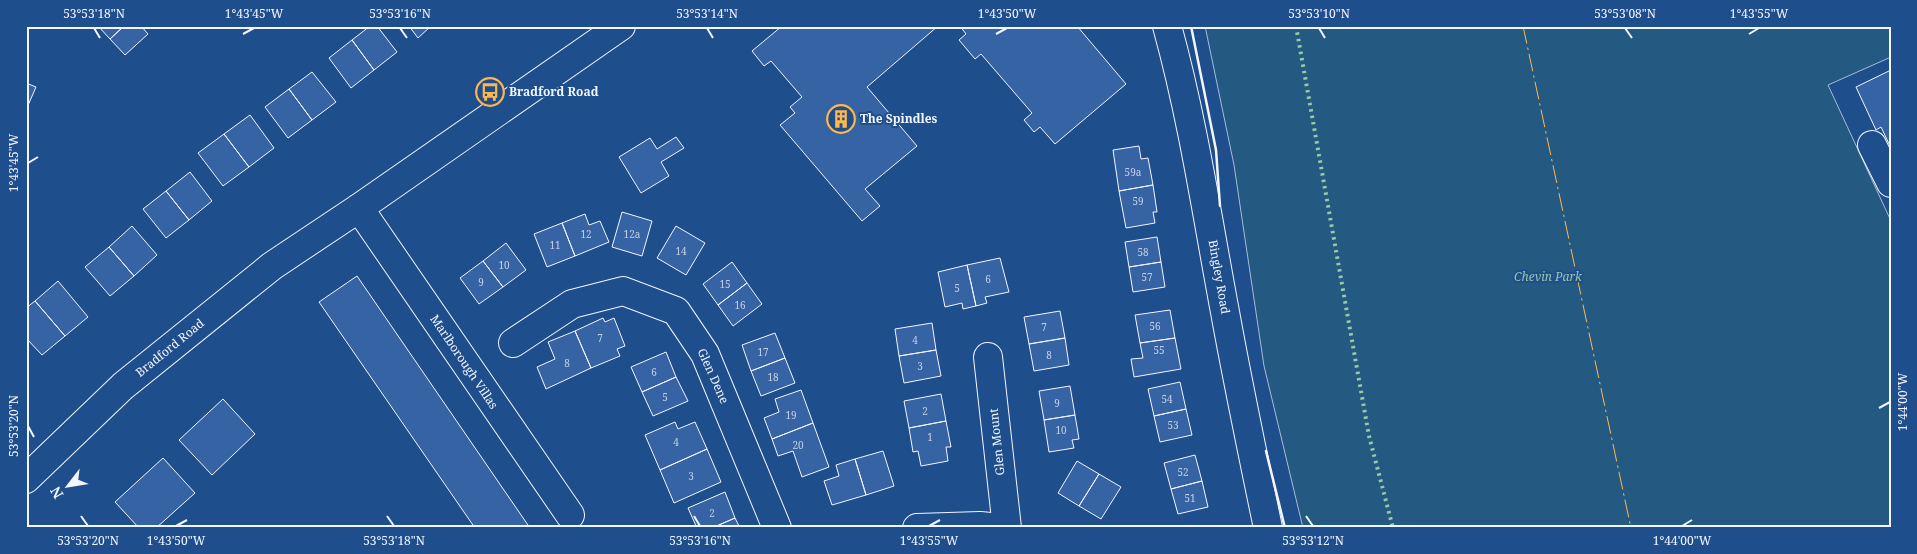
<svg xmlns="http://www.w3.org/2000/svg" width="1917" height="554" font-family="'Noto Serif',serif">
<style>
.green{fill:#245a82;stroke:#a8bbd7}
.building{fill:#3563a3;stroke:#f2f6ff}
.lines{fill:none;stroke-linecap:round;stroke-linejoin:round}
.minor-casing{stroke:#f2f6ff;stroke-width:30}
.major-casing{stroke:#f2f6ff;stroke-width:30}
.minor{stroke:#1f4e8c;stroke-width:28}
.major{stroke:#1f4e8c;stroke-width:28}
.hedge{stroke:#97c8a6;stroke-width:4;stroke-dasharray:2.5 4;stroke-linecap:butt}
.wall{stroke:#f2f6ff;stroke-width:2.5}
.power{stroke:#ffb74d;stroke-width:1;stroke-dasharray:18 4 2.5 4;stroke-linecap:butt}
.ticks{fill:none;stroke:#f2f6ff;stroke-width:2}
.labels{text-anchor:middle;stroke-width:4;stroke-linejoin:round;paint-order:stroke}
.number-label{font-size:10px;fill:#c3d1e8}
.poi-label{font-size:12px;font-weight:bold;fill:#f2f6ff;stroke:#1f4e8c;text-anchor:start}
.street-label{font-size:12px;fill:#f2f6ff;stroke:#1f4e8c}
.park-label{font-size:12px;font-style:italic;fill:#97c8a6;stroke:#1f4e8c}
.neatline{fill:none;stroke:#f2f6ff;stroke-width:2}
.ticks-label{font-size:12px;text-anchor:middle;fill:#f2f6ff}
</style>
<rect width="100%" height="100%" fill="#1f4e8c"/>
<!-- green -->
<path class="green" d="M1205,26H1891V57L1828,85L1891,221V528H1303L1264,366L1234,165Z"/>
<!-- building -->
<path class="building" d="M98,26H124L110,39Z
M124,26H141L148,34L125,55L110,39Z
M370,26H377L397,52L374,70L352,40Z
M409,26H431L418,38Z
M782,26H938L867,87L917,146L865,189L880,206L862,221L780,125L795,113L790,107L802,97L771,61L764,66L752,51Z
M960,26H1077L1126,84L1055,144L1040,127L1034,132L1024,120L1032,113L981,54L975,59L959,40L966,34Z
M352,40L374,70L351,88L329,58Z
M1891,70V148L1881,127L1876,130L1856,87Z
M312,72L336,102L312,120L289,89Z
M26,83L36,87L26,110Z
M289,89L312,120L288,138L265,107Z
M250,115L274,148L249,167L224,134Z
M224,134L249,167L223,186L198,153Z
M676,137L684,148L661,162L669,176L641,193L619,157L650,138L657,149Z
M1139,146L1141,159L1148,158L1153,185L1119,191L1113,150Z
M190,172L212,201L189,220L166,191Z
M1153,185L1157,212H1153L1155,223L1126,228L1119,191Z
M166,191L189,220L166,238L143,209Z
M622,212L652,221L642,256L612,247Z
M585,214L589,225L600,221L609,242L575,256L562,223Z
M562,223L575,256L547,267L534,234Z
M132,226L157,255L134,276L109,247Z
M676,226L705,243L686,275L657,258Z
M1157,237L1161,262L1129,267L1125,242Z
M506,243L526,270L503,287L483,261Z
M109,247L134,276L110,296L85,267Z
M1000,258L1009,292L985,297L987,303L976,306L967,265Z
M483,261L503,287L479,304L460,278Z
M732,262L747,283L718,305L703,284Z
M1161,262L1165,287L1133,292L1129,267Z
M967,265L976,306L963,309L962,303L945,307L938,272Z
M357,276L530,528H475L319,302Z
M58,281L88,317L65,336L35,301Z
M747,283L762,304L733,326L718,305Z
M35,301L65,336L42,355L26,338V308Z
M1170,310L1175,338L1140,343L1135,315Z
M1060,311L1065,338L1029,344L1024,317Z
M603,318L605,322L614,318L625,346L617,349L620,356L591,368L575,331Z
M932,323L936,350L899,356L895,329Z
M575,331L591,368L546,389L537,367L555,359L548,342Z
M775,333L785,358L751,371L742,345Z
M1065,338L1069,365L1034,371L1029,344Z
M1175,338L1181,369L1134,377L1131,359L1143,358L1140,343Z
M936,350L941,376L904,383L899,356Z
M666,352L676,377L642,392L631,367Z
M785,358L795,383L761,396L751,371Z
M676,377L688,401L653,416L642,392Z
M1180,382L1186,409L1154,416L1148,389Z
M1070,386L1075,415L1044,420L1039,391Z
M801,390L813,423L772,439L764,418L779,412L775,399Z
M941,394L946,421L909,428L904,401Z
M223,399L255,434L212,475L179,440Z
M1186,409L1192,435L1160,442L1154,416Z
M1075,415L1079,439L1072,440L1074,448L1049,452L1044,420Z
M946,421L951,447H946L948,461L921,466L918,451L913,452L909,428Z
M675,422L678,429L695,422L707,449L660,470L645,435Z
M813,423L829,467L802,477L793,451L778,456L772,439Z
M707,449L721,482L674,503L660,470Z
M883,451L894,486L866,495L855,459Z
M1195,455L1202,481L1171,489L1164,463Z
M163,458L195,493L156,528H139L115,502Z
M855,459L866,495L832,505L824,481L839,476L836,465Z
M1077,461L1099,474L1079,506L1058,493Z
M1099,474L1121,487L1101,519L1079,506Z
M1202,481L1208,507L1178,514L1171,489Z
M725,492L735,518L712,528H697L688,508Z
M735,518L740,528H712Z"/>
<g class="lines">
<defs>
<path id="minor" d="M1167,26C1193,120 1207,216 1225,312C1238,384 1253,456 1268,528
M1872,145L1891,183
M359,208L570,515
M513,343L572,304L623,291L676,311L705,354L777,528
M988,357L1007,528
M917,528L980,526L1001,528"/>
<path id="major" d="M26,479L123,386L272,266L359,208L621,26"/>
</defs>
<!-- minor casing -->
<use href="#minor" class="minor-casing"/>
<!-- major casing -->
<use href="#major" class="major-casing"/>
<!-- minor -->
<use href="#minor" class="minor"/>
<!-- major -->
<use href="#major" class="major"/>
<!-- hedge -->
<path class="hedge" d="M1296,26L1369,436L1393,528"/>
<!-- wall -->
<path class="wall" d="M1191,26L1216,150L1220,206
M1266,451L1285,528"/>
<!-- power -->
<path class="power" d="M1523,26L1631,528"/>
</g>
<!-- ticks -->
<path class="ticks" d="M94,28L100,38M400,28L407,38M707,28L713,38M1319,28L1325,38M1625,28L1632,38M243,34L254,28M996,34L1007,28M1749,34L1759,28M28,163L38,157M1879,408L1890,402M28,426L34,437M81,516L88,526M387,516L394,526M694,516L700,526M1306,516L1313,526M176,526L187,520M929,526L940,520M1682,526L1692,520"/>
<!-- icons -->
<defs>
<symbol id="bus-ring" viewBox="-11 -11 22 22"><circle r="9.5" fill="#1f4e8c" stroke="#ffb74d" stroke-width="1.5"/><path d="M-5-6H5V4H4V6H2V4H-2V6H-4V4H-5ZM-3.5-4V0h7V-4ZM-3.5 1.2v1.5H-2V1.2ZM2 1.2v1.5H3.5V1.2Z" fill="#ffb74d"/></symbol>
<symbol id="building-ring" viewBox="-11 -11 22 22"><circle r="9.5" fill="#1f4e8c" stroke="#ffb74d" stroke-width="1.5"/><path d="M-4-6H4V6H1V3H-1V6H-4ZM-2.5-4.3h1.7v1.8h-1.7ZM.8-4.3h1.7v1.8H.8ZM-2.5-1h1.7V.8h-1.7ZM.8-1h1.7V.8H.8Z" fill="#ffb74d"/></symbol>
</defs>
<g fill-rule="evenodd">
<use href="#bus-ring" x="474" y="76" width="32" height="32"/>
<use href="#building-ring" x="825" y="103" width="32" height="32"/>
</g>
<g class="labels">
<!-- number labels -->
<g class="number-label">
<text x="1133" y="176">59a</text>
<text x="1138" y="205">59</text>
<text x="586" y="238">12</text>
<text x="632" y="238">12a</text>
<text x="555" y="249">11</text>
<text x="681" y="255">14</text>
<text x="1143" y="256">58</text>
<text x="504" y="269">10</text>
<text x="1147" y="281">57</text>
<text x="988" y="283">6</text>
<text x="481" y="286">9</text>
<text x="725" y="288">15</text>
<text x="957" y="292">5</text>
<text x="740" y="309">16</text>
<text x="1155" y="330">56</text>
<text x="1044" y="331">7</text>
<text x="600" y="342">7</text>
<text x="915" y="344">4</text>
<text x="1159" y="354">55</text>
<text x="763" y="356">17</text>
<text x="1049" y="359">8</text>
<text x="567" y="367">8</text>
<text x="920" y="370">3</text>
<text x="654" y="376">6</text>
<text x="773" y="381">18</text>
<text x="665" y="401">5</text>
<text x="1167" y="403">54</text>
<text x="1057" y="407">9</text>
<text x="925" y="415">2</text>
<text x="791" y="419">19</text>
<text x="1173" y="429">53</text>
<text x="1061" y="434">10</text>
<text x="930" y="441">1</text>
<text x="676" y="446">4</text>
<text x="798" y="449">20</text>
<text x="1183" y="476">52</text>
<text x="691" y="480">3</text>
<text x="1190" y="502">51</text>
<text x="712" y="517">2</text>
</g>
<!-- poi labels -->
<g class="poi-label">
<text x="509" y="96">Bradford Road</text>
<text x="860" y="123">The Spindles</text>
</g>
<!-- street labels -->
<g class="street-label">
<text transform="translate(1219 277) rotate(80)" y="4">Bingley Road</text>
<text transform="translate(170 348) rotate(-39)" y="4">Bradford Road</text>
<text transform="translate(464 362) rotate(56)" y="4">Marlborough Villas</text>
<text transform="translate(713 376) rotate(66)" y="4">Glen Dene</text>
<text transform="translate(997 442) rotate(-96)" y="4">Glen Mount</text>
</g>
<!-- park labels -->
<g class="park-label">
<text x="1548" y="281">Chevin Park</text>
</g>
</g>
<!-- border -->
<rect width="1917" height="554" fill="none" stroke="#1f4e8c" stroke-width="55"/>
<!-- north arrow -->
<g transform="translate(68 486) rotate(239)" stroke="#1f4e8c" stroke-width="4" paint-order="stroke">
<path d="M0-4L9 19L0 12L-9 19Z" fill="#f2f6ff"/>
<text y="-8" font-size="14" font-weight="bold" text-anchor="middle" fill="#f2f6ff">N</text>
</g>
<rect x="28" y="28" width="1862" height="498" class="neatline"/>
<g class="ticks-label">
<text x="94" y="18">53°53'18"N</text>
<text x="254" y="18">1°43'45"W</text>
<text x="400" y="18">53°53'16"N</text>
<text x="707" y="18">53°53'14"N</text>
<text x="1007" y="18">1°43'50"W</text>
<text x="1319" y="18">53°53'10"N</text>
<text x="1625" y="18">53°53'08"N</text>
<text x="1759" y="18">1°43'55"W</text>
<text transform="translate(14 163) rotate(-90)" y="4">1°43'45"W</text>
<text transform="translate(1903 402) rotate(-90)" y="4">1°44'00"W</text>
<text transform="translate(14 426) rotate(-90)" y="4">53°53'20"N</text>
<text x="88" y="545">53°53'20"N</text>
<text x="176" y="545">1°43'50"W</text>
<text x="394" y="545">53°53'18"N</text>
<text x="700" y="545">53°53'16"N</text>
<text x="929" y="545">1°43'55"W</text>
<text x="1313" y="545">53°53'12"N</text>
<text x="1682" y="545">1°44'00"W</text>
</g>
</svg>
